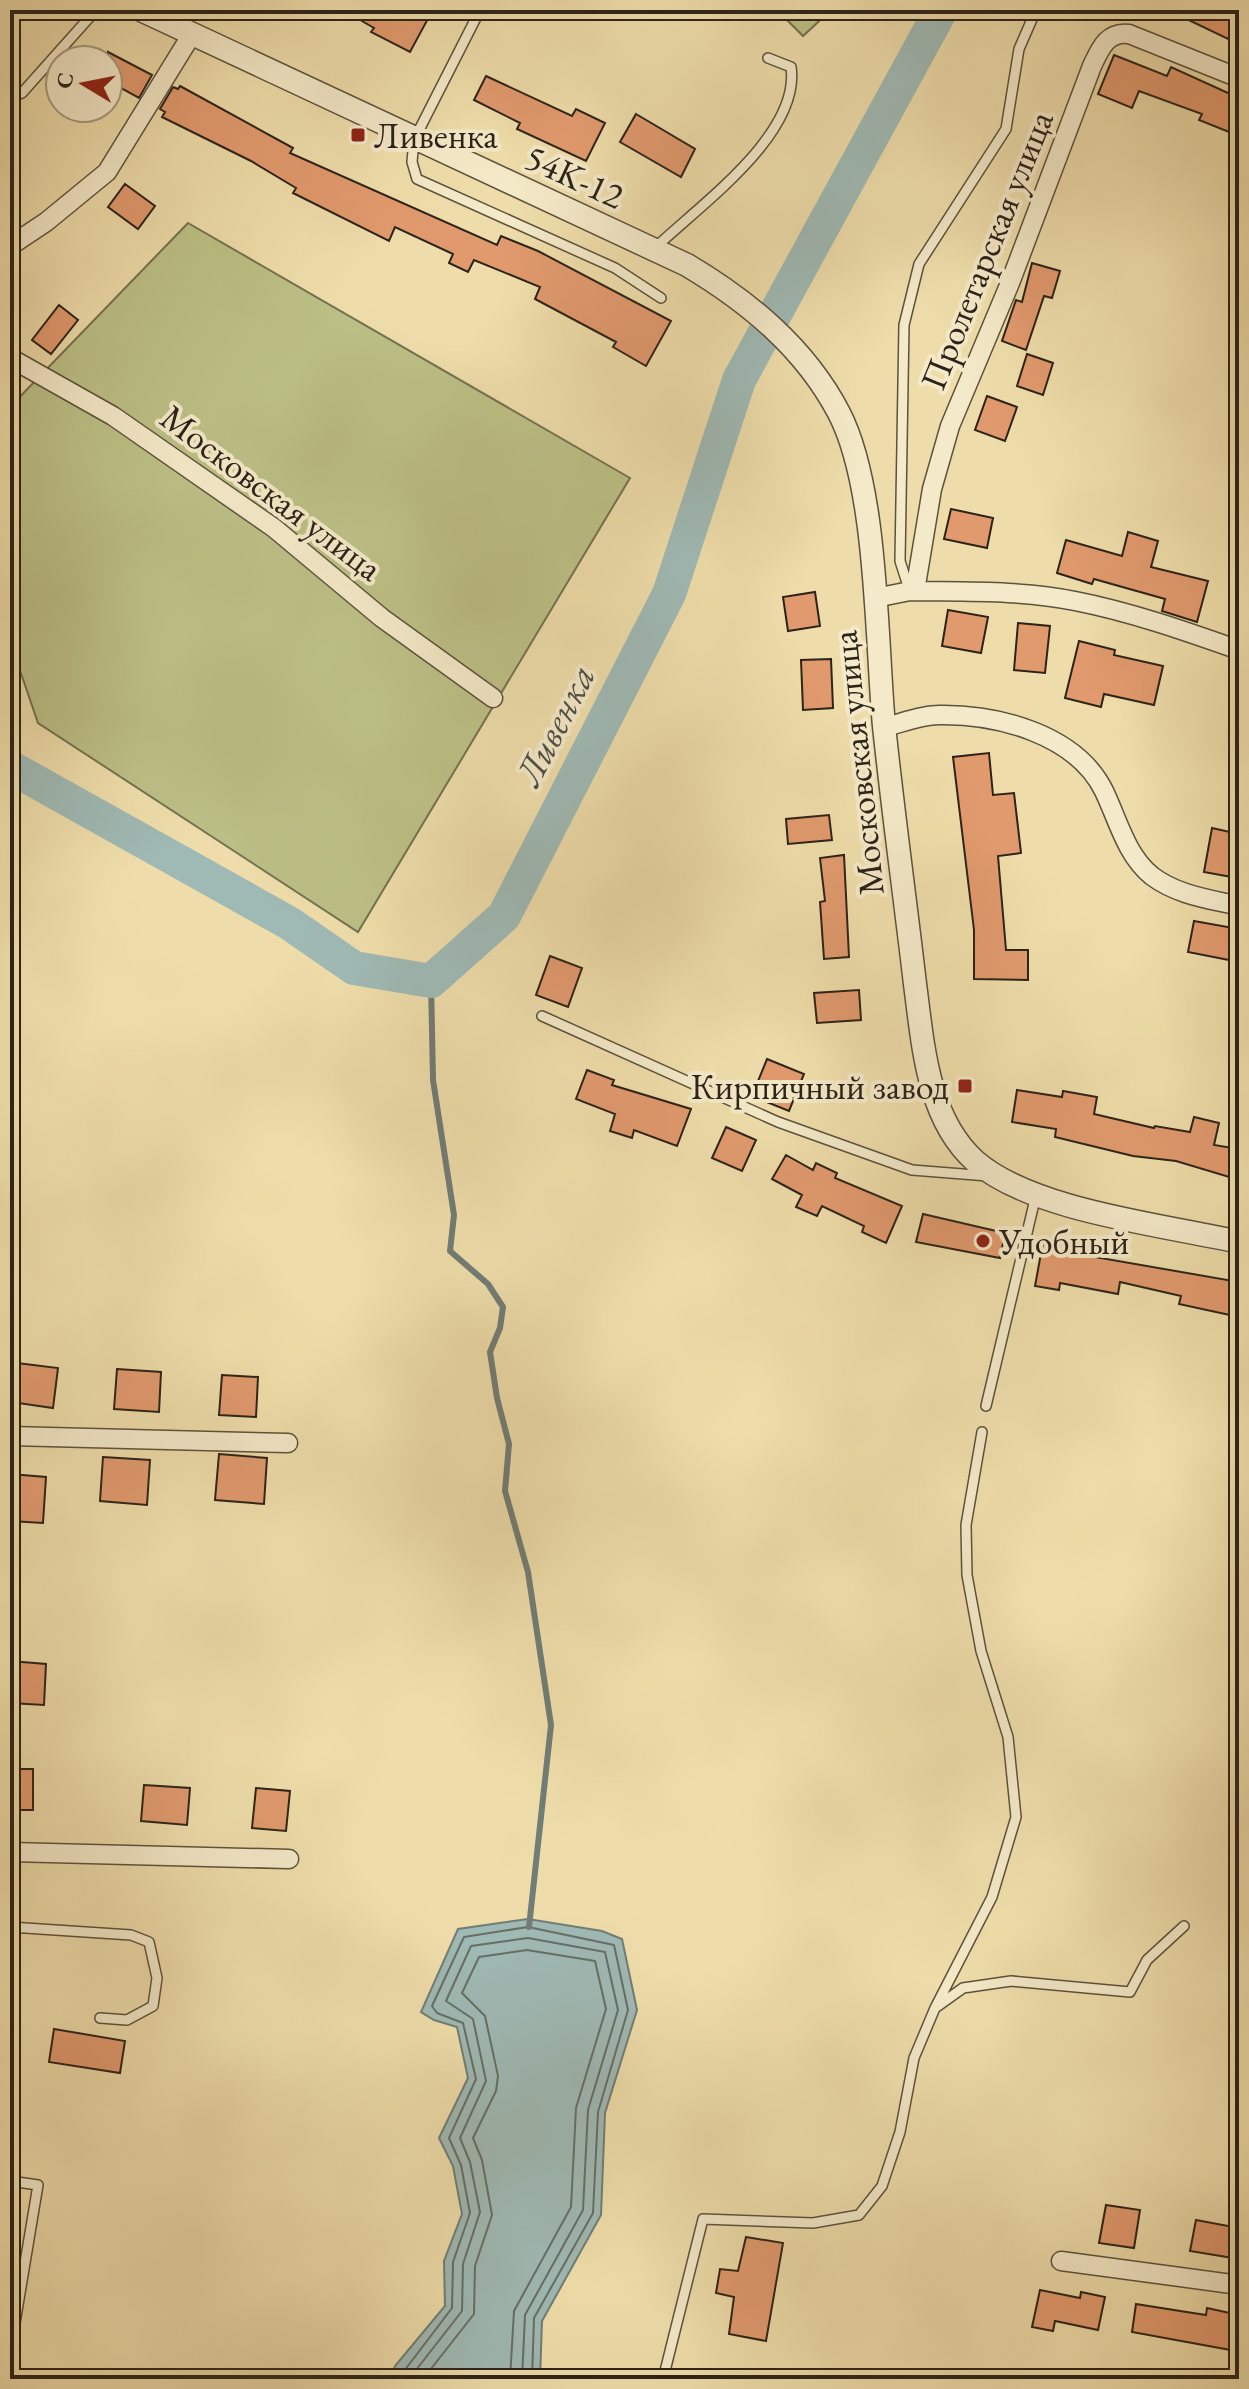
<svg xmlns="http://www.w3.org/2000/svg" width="1249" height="2389" font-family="'EB Garamond',serif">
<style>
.green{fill:#bcc086;stroke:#747250;stroke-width:2}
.water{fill:#9fb9b4;stroke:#717d76;stroke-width:2}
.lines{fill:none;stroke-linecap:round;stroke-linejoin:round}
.shore{stroke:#666e66;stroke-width:2}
.stream{stroke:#717d76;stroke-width:6}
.river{stroke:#9fb9b4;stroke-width:34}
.building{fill:#e19a6e;stroke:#2c2319;stroke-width:2}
.service-casing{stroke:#5c523d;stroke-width:12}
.minor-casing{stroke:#5c523d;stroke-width:21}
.tertiary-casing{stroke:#5c523d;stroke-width:25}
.service{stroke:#f4e9c8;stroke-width:9}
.minor{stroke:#f4e9c8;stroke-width:18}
.tertiary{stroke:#f4e9c8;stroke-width:22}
.poi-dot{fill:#8f2418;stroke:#f4e9c8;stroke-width:3}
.labels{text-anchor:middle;stroke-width:8;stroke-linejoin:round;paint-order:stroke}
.poi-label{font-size:36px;fill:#2c2319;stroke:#f4e9c8;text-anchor:start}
.street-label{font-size:36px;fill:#2c2319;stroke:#f4e9c8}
.water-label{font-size:38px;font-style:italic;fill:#4e5048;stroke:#f4e9c8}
</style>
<rect width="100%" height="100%" fill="#eda"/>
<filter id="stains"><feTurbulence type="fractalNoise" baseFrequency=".0025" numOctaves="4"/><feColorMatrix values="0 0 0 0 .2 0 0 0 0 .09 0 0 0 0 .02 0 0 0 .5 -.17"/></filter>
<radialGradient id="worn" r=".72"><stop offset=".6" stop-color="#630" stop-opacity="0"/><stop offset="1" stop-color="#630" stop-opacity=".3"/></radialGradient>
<!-- green -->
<path class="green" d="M777,10H831L803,36Z
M188,223L630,478L358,932L38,723L10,641V407Z"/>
<!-- water -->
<path class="water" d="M528,1919L602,1931L622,1939L637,2010L605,2113L601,2215L542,2321L540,2379H390L395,2366L445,2306L444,2261L462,2214L453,2166L439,2138L468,2078L457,2027L434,2020L421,2012L458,1929Z"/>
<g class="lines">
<!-- shore -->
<path class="shore" d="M398,2379L452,2308L453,2262L470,2213L461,2165L449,2138L476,2079L463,2023L437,2013L432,2006L464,1937L528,1927L614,1945L628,2010L598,2112L593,2213L534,2318L532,2379
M409,2379L462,2311L463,2264L480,2212L470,2162L460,2138L486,2081L473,2019L446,2001L471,1946L528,1938L605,1952L618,2010L588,2110L583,2210L525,2315L522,2379
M423,2379L474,2314L475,2266L492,2215L482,2160L473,2138L496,2091L498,2076L485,2016L462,1993L479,1957L527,1950L595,1961L606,2009L576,2108L571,2207L514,2311L510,2379"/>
<!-- stream -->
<path class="stream" d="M431,981L433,1080L454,1215L450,1251L488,1284L503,1307L500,1328L490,1352L497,1398L509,1444L505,1491L528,1572L551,1725L529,1927"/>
<!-- river -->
<path class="river" d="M10,767L289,923L354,968L431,981L504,916L669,594L739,380L941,10"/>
</g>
<!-- building -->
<path class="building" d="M343,10H421L430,15L410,52L371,32L374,28Z
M1239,10L1228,39L1170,11V10Z
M108,52L152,75L139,98L108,81Z
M1114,55L1167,76L1171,67L1239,98V136L1199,120L1202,114L1139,91L1132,108L1098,94Z
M486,76L572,116L576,109L605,123L586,161L517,129L520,123L474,100Z
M180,86L293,148L290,153L497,245L501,236L538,251L671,321L646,366L613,347L616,342L535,299L540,287L474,260L468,272L449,263L453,254L395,227L389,241L293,193L296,188L251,161L162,117L165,112L160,109L173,87L178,89Z
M636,114L695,149L681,177L620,142Z
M125,184L155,206L138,229L108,207Z
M1032,263L1060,271L1052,298L1044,296L1026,350L1002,341L1016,300L1022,302Z
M59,305L78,320L51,354L32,340Z
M1027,354L1053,363L1043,395L1017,386Z
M987,396L1017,407L1005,441L975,430Z
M951,509L993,518L987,548L944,539Z
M1128,532L1158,541L1151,567L1208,581L1197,622L1162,611L1165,599L1094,579L1092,584L1057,573L1066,540L1122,556Z
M815,592L820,626L788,631L783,597Z
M948,610L988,617L981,653L942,646Z
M1018,623L1050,626L1045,673L1014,670Z
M1079,641L1115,650L1114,655L1163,666L1154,705L1104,694L1101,707L1065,698Z
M831,659L833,708L803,710L801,660Z
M989,753L993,795L1014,793L1021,853L998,856L1006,950H1028V980L974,979V930L953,757Z
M829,815L832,840L788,844L786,819Z
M1212,828L1239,834L1237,878L1204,872Z
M844,855L849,957L824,959L820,902L825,901L820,858Z
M1194,921L1239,929V962L1188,952Z
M550,956L582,968L568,1007L536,995Z
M859,990L861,1020L817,1023L814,993Z
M767,1059L804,1074L789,1111L752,1096Z
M587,1070L614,1080L612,1085L691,1109L677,1146L634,1130L632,1138L610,1131L615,1114L576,1099Z
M1017,1090L1062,1097L1063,1091L1097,1097L1094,1114L1154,1128L1155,1126L1190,1132L1194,1117L1219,1123L1214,1145L1239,1149V1180L1176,1161L1133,1156L1055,1137L1056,1129L1012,1122Z
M726,1127L756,1140L742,1171L712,1158Z
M786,1155L813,1170L816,1163L837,1173L835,1178L902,1206L886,1243L862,1232L864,1226L822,1206L817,1216L796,1207L802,1195L772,1179Z
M923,1214L1005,1233L1000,1258L916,1242Z
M1044,1237L1068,1241L1066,1252L1239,1282V1317L1179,1304L1181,1296L1120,1282L1118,1294L1060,1283L1059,1290L1035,1286Z
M17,1363L58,1368L53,1408L11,1402Z
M117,1369L161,1372L159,1412L114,1409Z
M222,1375L258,1377L256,1417L219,1415Z
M219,1454L267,1458L264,1504L215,1500Z
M103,1457L150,1460L147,1505L100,1501Z
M10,1474L46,1477L43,1523L10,1521Z
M10,1661L46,1664L44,1705L10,1703Z
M10,1769H33V1810H10Z
M144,1785L190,1788L187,1825L141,1821Z
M256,1788L290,1791L286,1831L252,1828Z
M54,2029L125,2041L120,2073L49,2062Z
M1106,2205L1140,2210L1134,2248L1099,2243Z
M1196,2220L1239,2228V2259L1190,2251Z
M746,2237L783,2243L766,2341L729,2334L734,2297L716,2293L720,2269L738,2271Z
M1040,2290L1080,2298L1081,2292L1105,2297L1098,2330L1055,2321L1053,2331L1032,2327Z
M1136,2304L1206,2315L1207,2308L1239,2315L1236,2351L1132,2332Z"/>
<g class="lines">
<defs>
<path id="service" d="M480,10L414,140L412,162L417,179L615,268L661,298
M10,97L22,93L96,10
M656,247C700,205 801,134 791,67L768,58
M909,589L900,561L904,325L919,264L1006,129L1019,49L1036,10
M542,1016L778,1122L912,1170L988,1176
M986,1406L1036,1195
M10,1927L131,1935L149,1942L157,1978L153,2006L127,2020L100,2018
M935,2008L992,1897L1016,1817L1008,1737L981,1651L967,1575L966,1525L982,1432
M10,2181L38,2185L10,2353
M663,2379L703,2219L813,2223L859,2215L882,2186L900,2132L914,2058L935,2008L963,1988L1011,1981L1130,1992L1147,1960L1184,1926"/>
<path id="minor" d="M10,246L46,222L107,172L192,34
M10,349L12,359L113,416L274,528L382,618L493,698
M910,591C964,592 1021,590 1075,601C1131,612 1185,631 1239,650
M875,598L910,591L917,579L932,489L950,426L1010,283L1092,66C1100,49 1107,31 1129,34L1239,78
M885,727C902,723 921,715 939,715C997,714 1076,734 1104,791C1118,820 1126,855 1152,876C1177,895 1209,899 1239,906
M10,1436L288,1443
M10,1852L289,1859
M1061,2261L1239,2285"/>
<path id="tertiary" d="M141,10L687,265C749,302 805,348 839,413C878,488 876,640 884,726C893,812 905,898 915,984C923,1044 927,1118 975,1161C1032,1211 1164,1225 1239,1242"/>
</defs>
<!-- service casing -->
<use href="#service" class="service-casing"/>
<!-- minor casing -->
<use href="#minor" class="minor-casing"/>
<!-- tertiary casing -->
<use href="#tertiary" class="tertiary-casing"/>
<!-- service -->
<use href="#service" class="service"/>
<!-- minor -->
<use href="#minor" class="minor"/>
<!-- tertiary -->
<use href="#tertiary" class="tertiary"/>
</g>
<!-- markers -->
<g class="poi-dot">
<rect x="350" y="127" width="16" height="16" rx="4"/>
<rect x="957" y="1078" width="16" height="16" rx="4"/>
<circle cx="983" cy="1241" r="8"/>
</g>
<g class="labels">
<!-- poi labels -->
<g class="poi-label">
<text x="374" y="148">Ливенка</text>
<text x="949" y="1099" text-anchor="end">Кирпичный завод</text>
<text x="999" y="1254">Удобный</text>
</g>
<!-- street labels -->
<g class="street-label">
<text transform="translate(575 176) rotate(25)" y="13">54K-12</text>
<text transform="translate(986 250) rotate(-68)" y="13">Пролетарская улица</text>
<text transform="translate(272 492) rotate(37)" y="13">Московская улица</text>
<text transform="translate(857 763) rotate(-96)" y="13">Московская улица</text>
</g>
<!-- water labels -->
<g class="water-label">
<text transform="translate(555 725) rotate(-63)" y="13">Ливенка</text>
</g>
</g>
<!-- margin -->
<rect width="1249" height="2389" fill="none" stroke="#eda" stroke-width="40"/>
<rect x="12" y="12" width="1225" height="2365" fill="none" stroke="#2c2319" stroke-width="4"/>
<rect x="20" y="20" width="1209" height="2349" fill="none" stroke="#2c2319" stroke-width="2"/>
<!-- north arrow -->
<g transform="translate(84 84) rotate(280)"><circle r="38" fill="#f4e9c8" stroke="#a49a82" stroke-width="2"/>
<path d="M0-6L14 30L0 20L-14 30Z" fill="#8f2418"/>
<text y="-12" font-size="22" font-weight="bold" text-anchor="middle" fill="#2c2319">С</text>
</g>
<rect width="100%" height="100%" filter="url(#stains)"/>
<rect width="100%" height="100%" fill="url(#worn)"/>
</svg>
